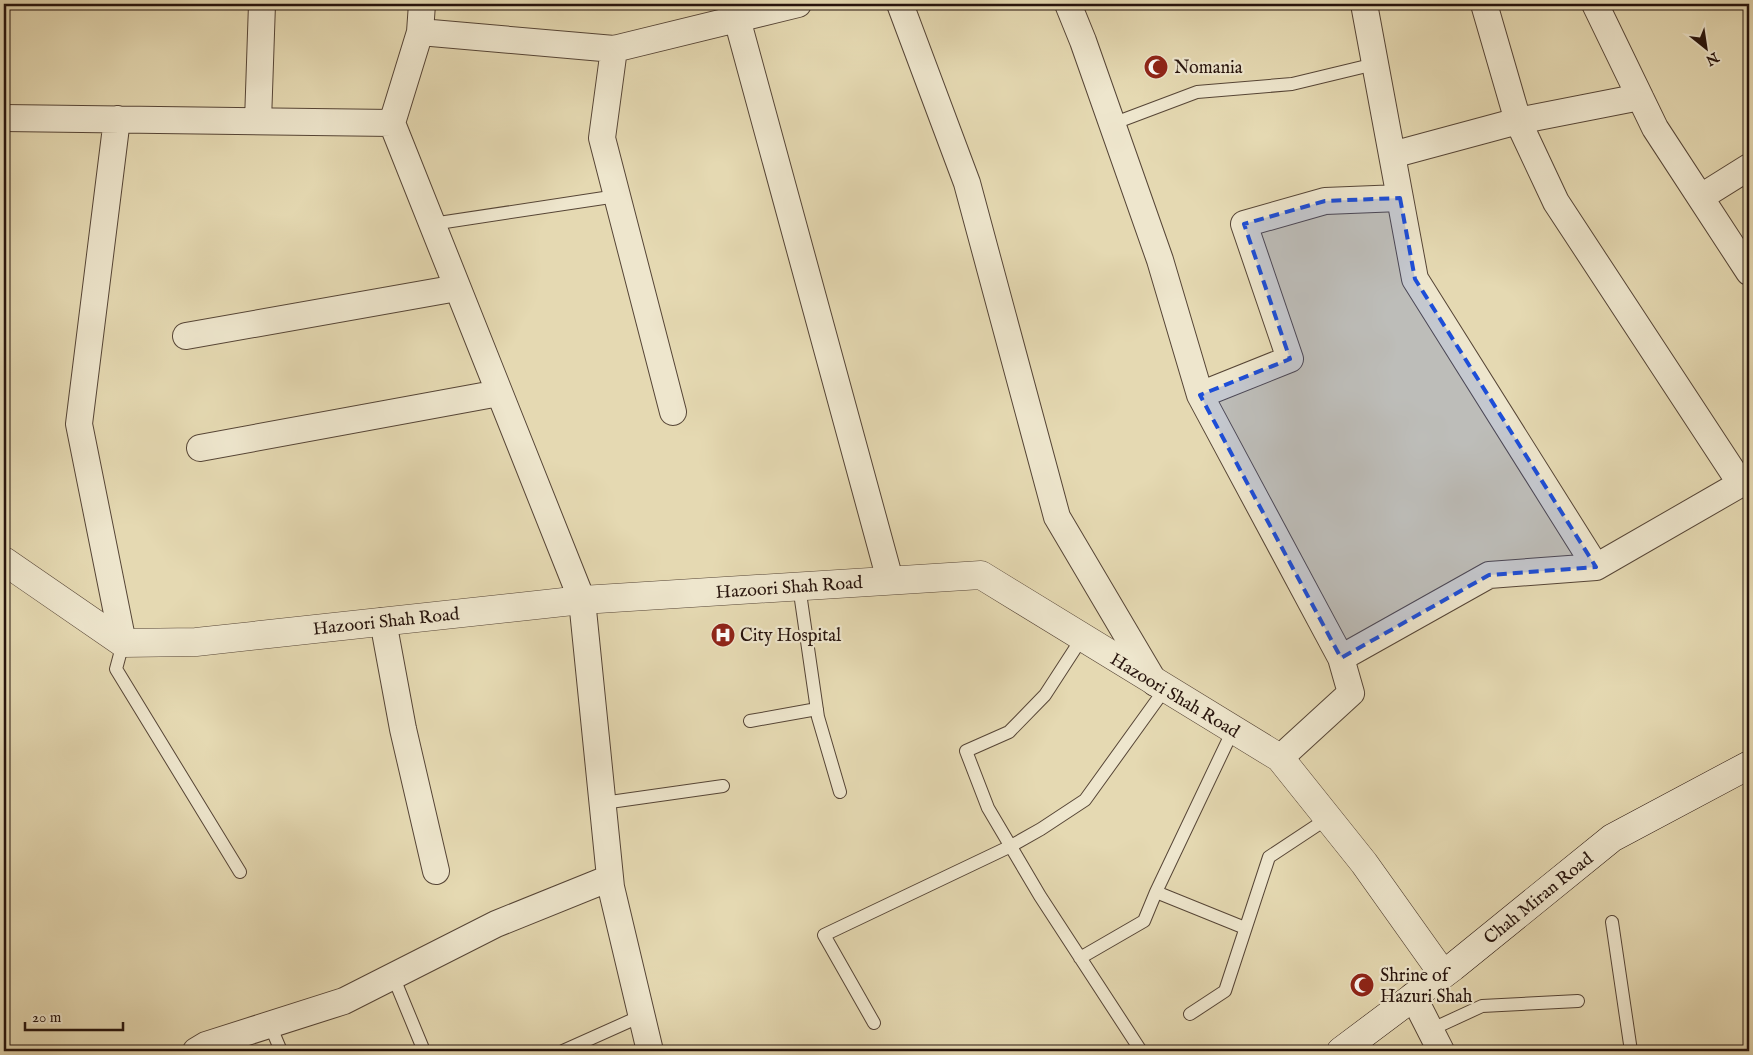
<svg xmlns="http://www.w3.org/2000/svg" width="1753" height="1055" font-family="'IM FELL English',serif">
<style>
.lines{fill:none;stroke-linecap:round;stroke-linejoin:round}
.service-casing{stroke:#564536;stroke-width:14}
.minor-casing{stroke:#564536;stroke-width:28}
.tertiary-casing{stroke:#564536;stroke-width:29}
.secondary-casing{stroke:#27140d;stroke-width:29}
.service{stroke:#eee6cd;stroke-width:12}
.minor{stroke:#eee6cd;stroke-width:26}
.tertiary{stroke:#eee6cd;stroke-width:28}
.secondary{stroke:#eee6cd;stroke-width:28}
.marked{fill:#1d4ed8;fill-opacity:0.2;stroke:#1d4ed8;stroke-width:4;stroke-dasharray:10 6;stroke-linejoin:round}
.labels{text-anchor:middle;stroke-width:4.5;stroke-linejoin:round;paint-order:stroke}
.poi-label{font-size:18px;fill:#27140d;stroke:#eee6cd;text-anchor:start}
.street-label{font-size:18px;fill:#27140d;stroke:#eee6cd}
</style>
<rect width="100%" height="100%" fill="#e5d9b2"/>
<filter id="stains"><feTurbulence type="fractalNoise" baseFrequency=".004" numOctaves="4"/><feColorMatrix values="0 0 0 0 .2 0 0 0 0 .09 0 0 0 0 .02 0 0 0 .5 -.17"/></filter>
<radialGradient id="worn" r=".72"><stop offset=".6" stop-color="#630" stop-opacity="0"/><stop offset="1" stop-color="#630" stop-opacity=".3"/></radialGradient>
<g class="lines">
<defs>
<path id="service" d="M1112,124L1197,92L1292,84L1375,64
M432,224L617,196
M799,586L818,717L840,792
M1082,638L1045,695L1009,732L966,751L988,808L1040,896L1141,1051
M123,643L116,669L240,872
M750,721L817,709
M603,803L723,786
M1156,892L1245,928
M1612,922L1631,1051
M1080,958L1144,921L1156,892L1233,730
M393,976L424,1051
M1190,1014L1225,991L1269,857L1328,818
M874,1023L824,935L1011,846L1041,829L1085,800L1165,689
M270,1025L281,1051
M1430,1030L1482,1006L1578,1001
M563,1051L641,1016"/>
<path id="minor" d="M422,4L420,32L392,123L582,600L611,887L650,1051
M733,4L890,580
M900,4L967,183L1057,517L1155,683
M1068,4L1083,41L1160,260L1200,395L1341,658
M1364,4L1415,279L1596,567
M1484,4L1518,121L1556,202L1741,484
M1595,4L1655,128L1749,272
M420,32L614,49L798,4
M614,49L602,138L673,412
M4,118L392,123
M117,119L79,424L123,643
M258,121L262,4
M1392,155L1518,121L1640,97
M1701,197L1749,167
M186,336L457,288
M1200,395L1290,359L1244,224L1325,201L1400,198
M200,448L499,393
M383,621L403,729L436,871
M1280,758L1351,693L1341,658L1489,575L1596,567L1749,479
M1413,996L1441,1051
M196,1051L206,1045L344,1001L496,924L610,878"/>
<path id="tertiary" d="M4,561L123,643L196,642L582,600L981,575L1280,758L1364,863L1443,974"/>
<path id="secondary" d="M1341,1051L1453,967L1612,838L1749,765"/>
</defs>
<!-- service casing -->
<use href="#service" class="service-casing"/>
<!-- minor casing -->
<use href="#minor" class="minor-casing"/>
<!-- tertiary casing -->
<use href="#tertiary" class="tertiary-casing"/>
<!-- secondary casing -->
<use href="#secondary" class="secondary-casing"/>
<!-- service -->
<use href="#service" class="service"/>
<!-- minor -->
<use href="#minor" class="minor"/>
<!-- tertiary -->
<use href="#tertiary" class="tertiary"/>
<!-- secondary -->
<use href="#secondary" class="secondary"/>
</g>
<!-- marked area -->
<path class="marked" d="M1400,198L1415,279L1596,567L1489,575L1341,658L1200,395L1290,359L1244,224L1325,201Z"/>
<!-- icons -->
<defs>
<symbol id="mosque-disc" viewBox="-11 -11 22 22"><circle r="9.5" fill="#8f2418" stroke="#eee6cd"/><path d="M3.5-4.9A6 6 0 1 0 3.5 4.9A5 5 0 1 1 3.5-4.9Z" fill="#fff"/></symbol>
<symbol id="hospital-disc" viewBox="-11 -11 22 22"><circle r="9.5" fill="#8f2418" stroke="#eee6cd"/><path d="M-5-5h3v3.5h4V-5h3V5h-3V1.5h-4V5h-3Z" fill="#fff"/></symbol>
</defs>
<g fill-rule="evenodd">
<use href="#mosque-disc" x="1142" y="53" width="28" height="28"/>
<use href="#hospital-disc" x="709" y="621" width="28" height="28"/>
<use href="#mosque-disc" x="1348" y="971" width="28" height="28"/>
</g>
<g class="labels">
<!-- poi labels -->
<g class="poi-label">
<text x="1174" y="73">Nomania</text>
<text x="740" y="641">City Hospital</text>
<text x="1380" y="981">Shrine of<tspan x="1380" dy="21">Hazuri Shah</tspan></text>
</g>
<!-- street labels -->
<g class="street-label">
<text transform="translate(789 587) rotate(-4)" y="6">Hazoori Shah Road</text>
<text transform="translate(386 621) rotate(-6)" y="6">Hazoori Shah Road</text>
<text transform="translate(1175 695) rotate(31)" y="6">Hazoori Shah Road</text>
<text transform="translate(1538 898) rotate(-39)" y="6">Chah Miran Road</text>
</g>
</g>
<!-- margin -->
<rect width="1753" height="1055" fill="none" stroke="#e5d9b2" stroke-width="20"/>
<rect x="5" y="5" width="1743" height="1045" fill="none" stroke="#27140d" stroke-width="2.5"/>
<rect x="10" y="10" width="1733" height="1035" fill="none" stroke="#27140d"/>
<!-- north arrow -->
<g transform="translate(1706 48) rotate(150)" stroke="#eee6cd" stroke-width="4" paint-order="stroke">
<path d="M0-4L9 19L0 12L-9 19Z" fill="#27140d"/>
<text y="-8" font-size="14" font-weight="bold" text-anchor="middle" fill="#27140d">N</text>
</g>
<!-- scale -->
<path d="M25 1022v8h98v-8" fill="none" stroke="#27140d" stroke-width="2.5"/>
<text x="32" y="1022" font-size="15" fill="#27140d" stroke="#eee6cd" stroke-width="4" paint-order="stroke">20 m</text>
<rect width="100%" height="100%" filter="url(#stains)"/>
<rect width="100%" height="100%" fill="url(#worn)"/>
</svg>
